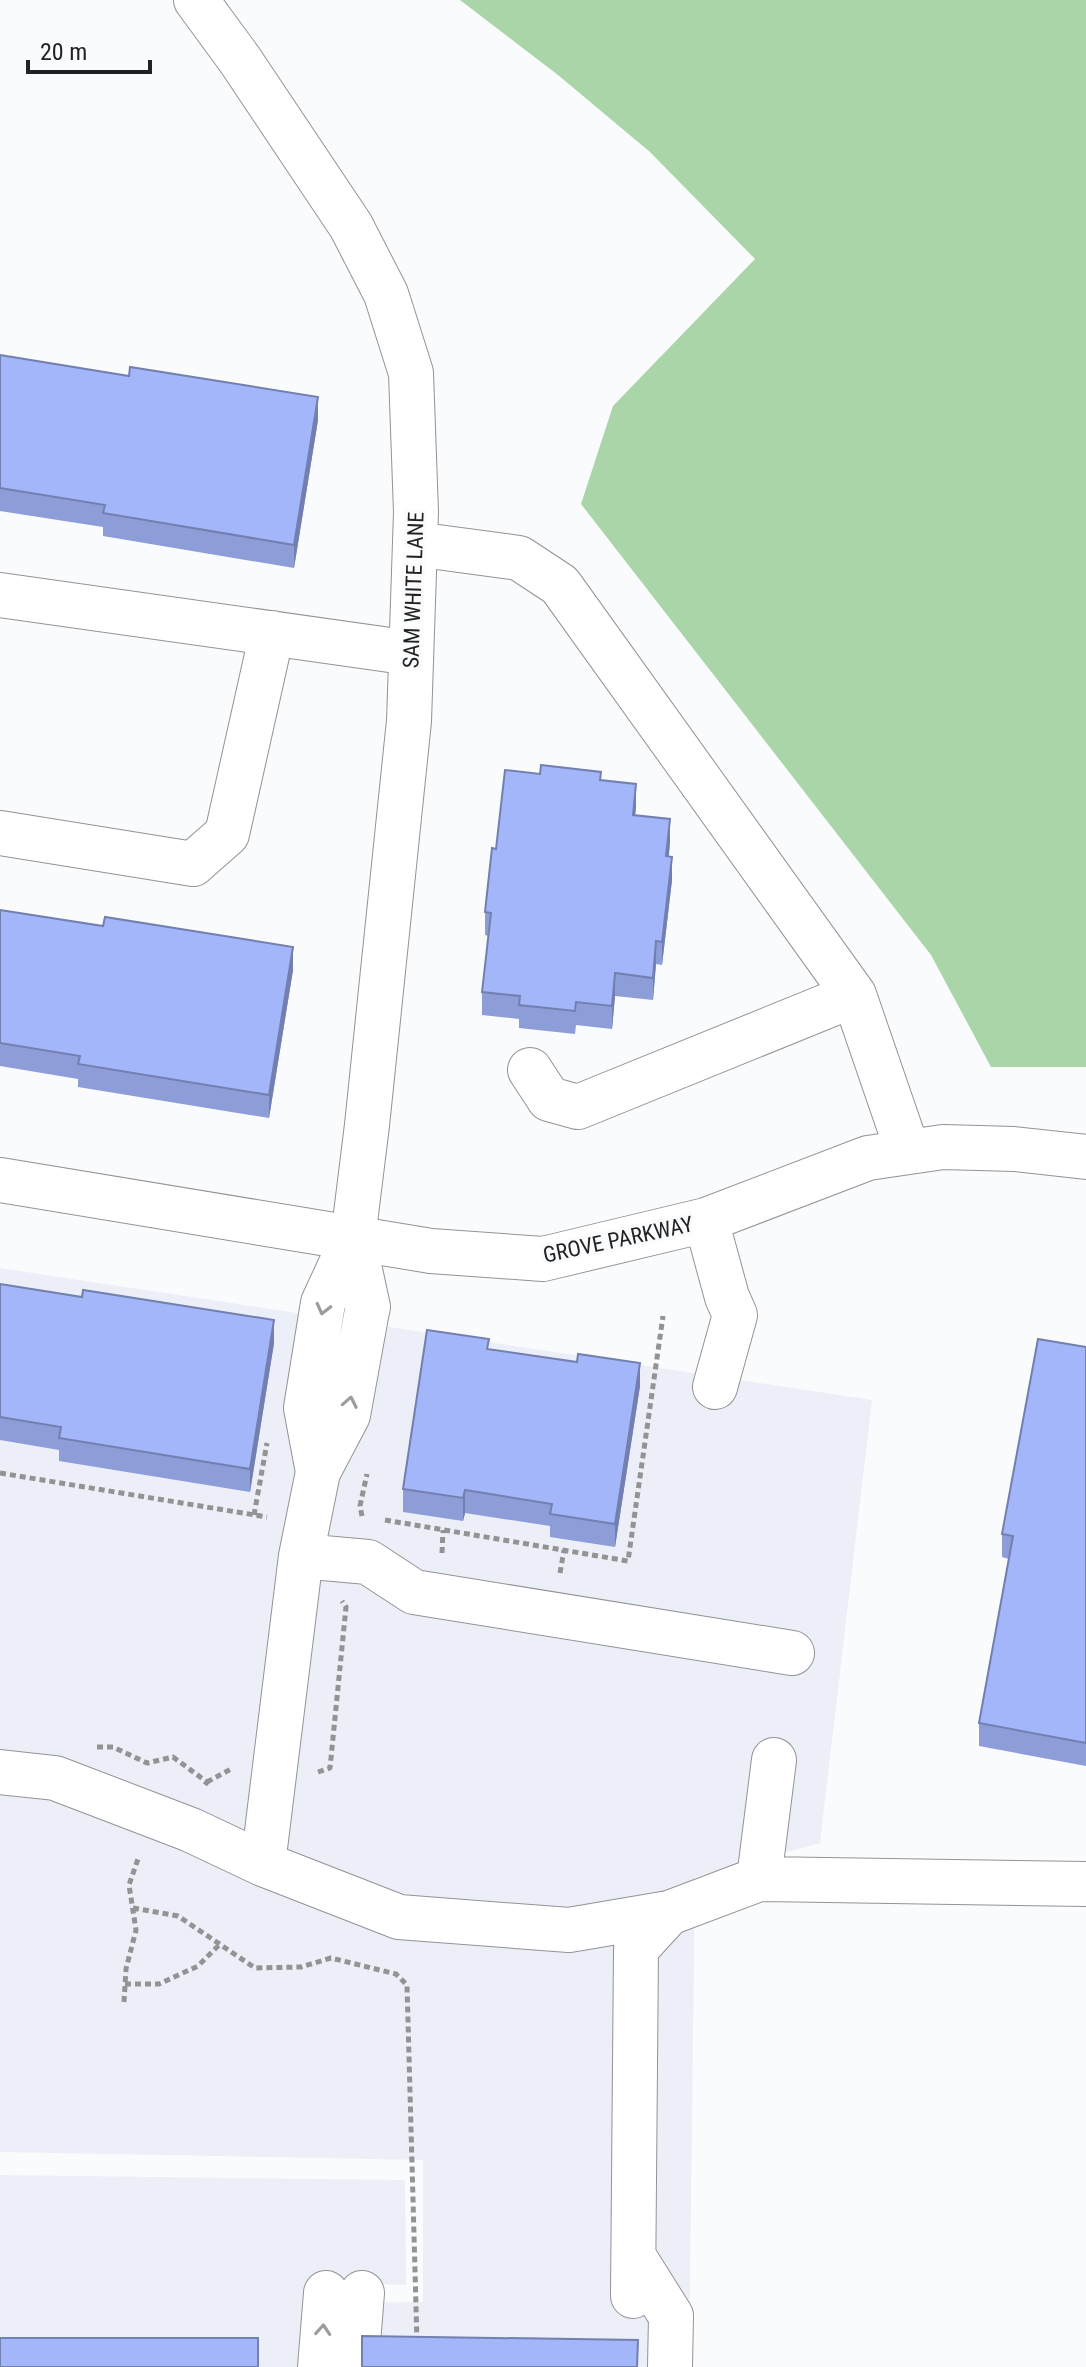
<svg xmlns="http://www.w3.org/2000/svg" width="1086" height="2367" font-family="'Roboto Condensed',sans-serif">
<style>
.built{fill:#eceff8}
.green{fill:#aad5a9}
.lines{fill:none;stroke-linecap:round;stroke-linejoin:round}
.minor-casing{stroke:#939395;stroke-width:46}
.path{stroke:#939394;stroke-width:5;stroke-dasharray:6 4;stroke-linecap:butt}
.minor{stroke:#fff;stroke-width:44}
.wall{fill:#8d9dd7}
.shaded-wall{fill:#737faf}
.building{fill:#a4b6fa;stroke:#737faf;stroke-width:2}
.oneway{stroke:#9c9c9c}
.labels{text-anchor:middle;stroke-width:7;stroke-linejoin:round;paint-order:stroke}
.street-label{font-size:22px;fill:#222;stroke:#fafbfd}
</style>
<rect width="100%" height="100%" fill="#fafbfd"/>
<!-- built -->
<path class="built" d="M0,1268L872,1400L820,1843L695,1877L689,2367H337L340,2303L423,2302V2160L0,2152Z
M0,2175L405,2180L406,2285L310,2282L308,2367H0Z"/>
<!-- green -->
<path class="green" d="M460,0H1086V1067H991L931,955L581,504L613,406L755,259L650,152L558,75Z"/>
<g class="lines">
<defs>
<path id="minor" d="M196,0L240,60L351,226L386,294L411,373L416,512L409,721L367,1125L353,1238L323,1303L306,1408L318,1472
M415,544L519,558L560,585L854,995L908,1152
M0,595L411,653
M0,833L193,864L227,834L272,633
M530,1070L549,1099L578,1107L854,995
M0,1180L431,1251L543,1259L706,1220L868,1158L943,1147L1014,1149L1086,1157
M706,1220L727,1297L735,1315L715,1387
M353,1238L368,1307L366,1316L348,1415L318,1472L301,1556L263,1864L399,1917L569,1930L669,1913L759,1879L1086,1884
M301,1556L368,1562L414,1592L792,1653
M0,1772L55,1778L191,1830L263,1864
M759,1879L774,1760
M634,2257L671,2316L670,2367
M633,2296L636,1949L669,1913
M320,2367L326,2293
M356,2367L362,2293"/>
</defs>
<!-- minor casing -->
<use href="#minor" class="minor-casing"/>
<!-- path -->
<path class="path" d="M0,1473L267,1517
M254,1515L267,1443
M362,1516L360,1506L367,1474
M385,1520L628,1561L663,1316
M442,1553L443,1530
M560,1573L564,1550
M97,1747H113L147,1763L173,1757L207,1782L203,1788
M318,1772L330,1768L346,1607L342,1601
M207,1782L231,1769
M133,1908L178,1916L255,1968L301,1967L331,1958L396,1974L407,1985L417,2342
M125,1984H159L198,1966L219,1945
M124,2002L126,1969L136,1930L129,1885L139,1856"/>
<!-- minor -->
<use href="#minor" class="minor"/>
</g>
<!-- wall -->
<path class="wall" d="M0,355L318,420L294,568L103,536V527L0,511Z
M601,780L636,807L635,815L670,842L669,856L672,880L662,965L656,964L653,1000L615,996L612,1029L576,1025L575,1034L519,1028V1019L482,1015V992L488,936L485,935V912L496,849Z
M0,910L293,970L269,1118L78,1087V1079L0,1066Z
M0,1284L274,1343L250,1492L59,1461V1450L0,1440Z
M1086,1347V1766L979,1746V1723L1009,1559L1002,1557V1534Z
M489,1349L640,1386L615,1547L550,1537V1526L465,1513L463,1521L403,1512V1489Z"/>
<!-- shaded-wall -->
<path class="shaded-wall" d="M318,397V420L294,568V545Z
M636,784V807L633,838V815Z
M670,819V842L666,879V856Z
M672,857V880L662,965V942Z
M656,941V964L653,1000V978Z
M293,947V970L269,1118V1095Z
M615,973V996L612,1029V1006Z
M274,1320V1343L250,1492V1469Z
M640,1363V1386L615,1547V1524Z
M465,1490V1513L463,1521V1498Z"/>
<!-- building -->
<path class="building" d="M0,355L129,376L130,367L318,397L294,545L103,513L105,505L0,488Z
M541,765L601,772L600,780L636,784L633,815L670,819L666,856L672,857L662,942L656,941L653,978L615,973L612,1006L576,1002L575,1011L519,1005L520,996L482,992L491,913L485,912L492,848L496,849L505,770L540,774Z
M0,910L103,926L105,917L293,947L269,1095L78,1064L80,1056L0,1043Z
M0,1284L82,1297L83,1290L274,1320L250,1469L59,1438L61,1427L0,1417Z
M427,1330L489,1339L487,1349L577,1362L578,1354L640,1363L615,1524L550,1514L552,1504L465,1490L463,1498L403,1489Z
M1038,1339L1086,1347V1743L979,1723L1013,1536L1002,1534Z
M362,2336L638,2340L637,2367H362Z
M0,2338H258V2367H0Z"/>
<!-- one-way arrows -->
<defs><path id="oneway-chevron" d="M-2-3.5L2.5 0L-2 3.5" fill="none" stroke-width="1.6" stroke-linecap="round" stroke-linejoin="round" transform="scale(2)"/></defs>
<g class="oneway">
<use href="#oneway-chevron" transform="translate(323 1309) rotate(104)"/>
<use href="#oneway-chevron" transform="translate(350 1402) rotate(-79)"/>
<use href="#oneway-chevron" transform="translate(323 2330) rotate(-86)"/>
</g>
<g class="labels">
<!-- street labels -->
<g class="street-label">
<text transform="translate(413 590) rotate(-88)" y="8">SAM WHITE LANE</text>
<text transform="translate(618 1239) rotate(-12)" y="8">GROVE PARKWAY</text>
</g>
</g>
<!-- scale -->
<path d="M28 60v12h122v-12" fill="none" stroke="#222222" stroke-width="4"/>
<text x="40" y="60" font-size="24" fill="#222222" stroke="#fafbfd" stroke-width="6" paint-order="stroke">20 m</text>
</svg>
